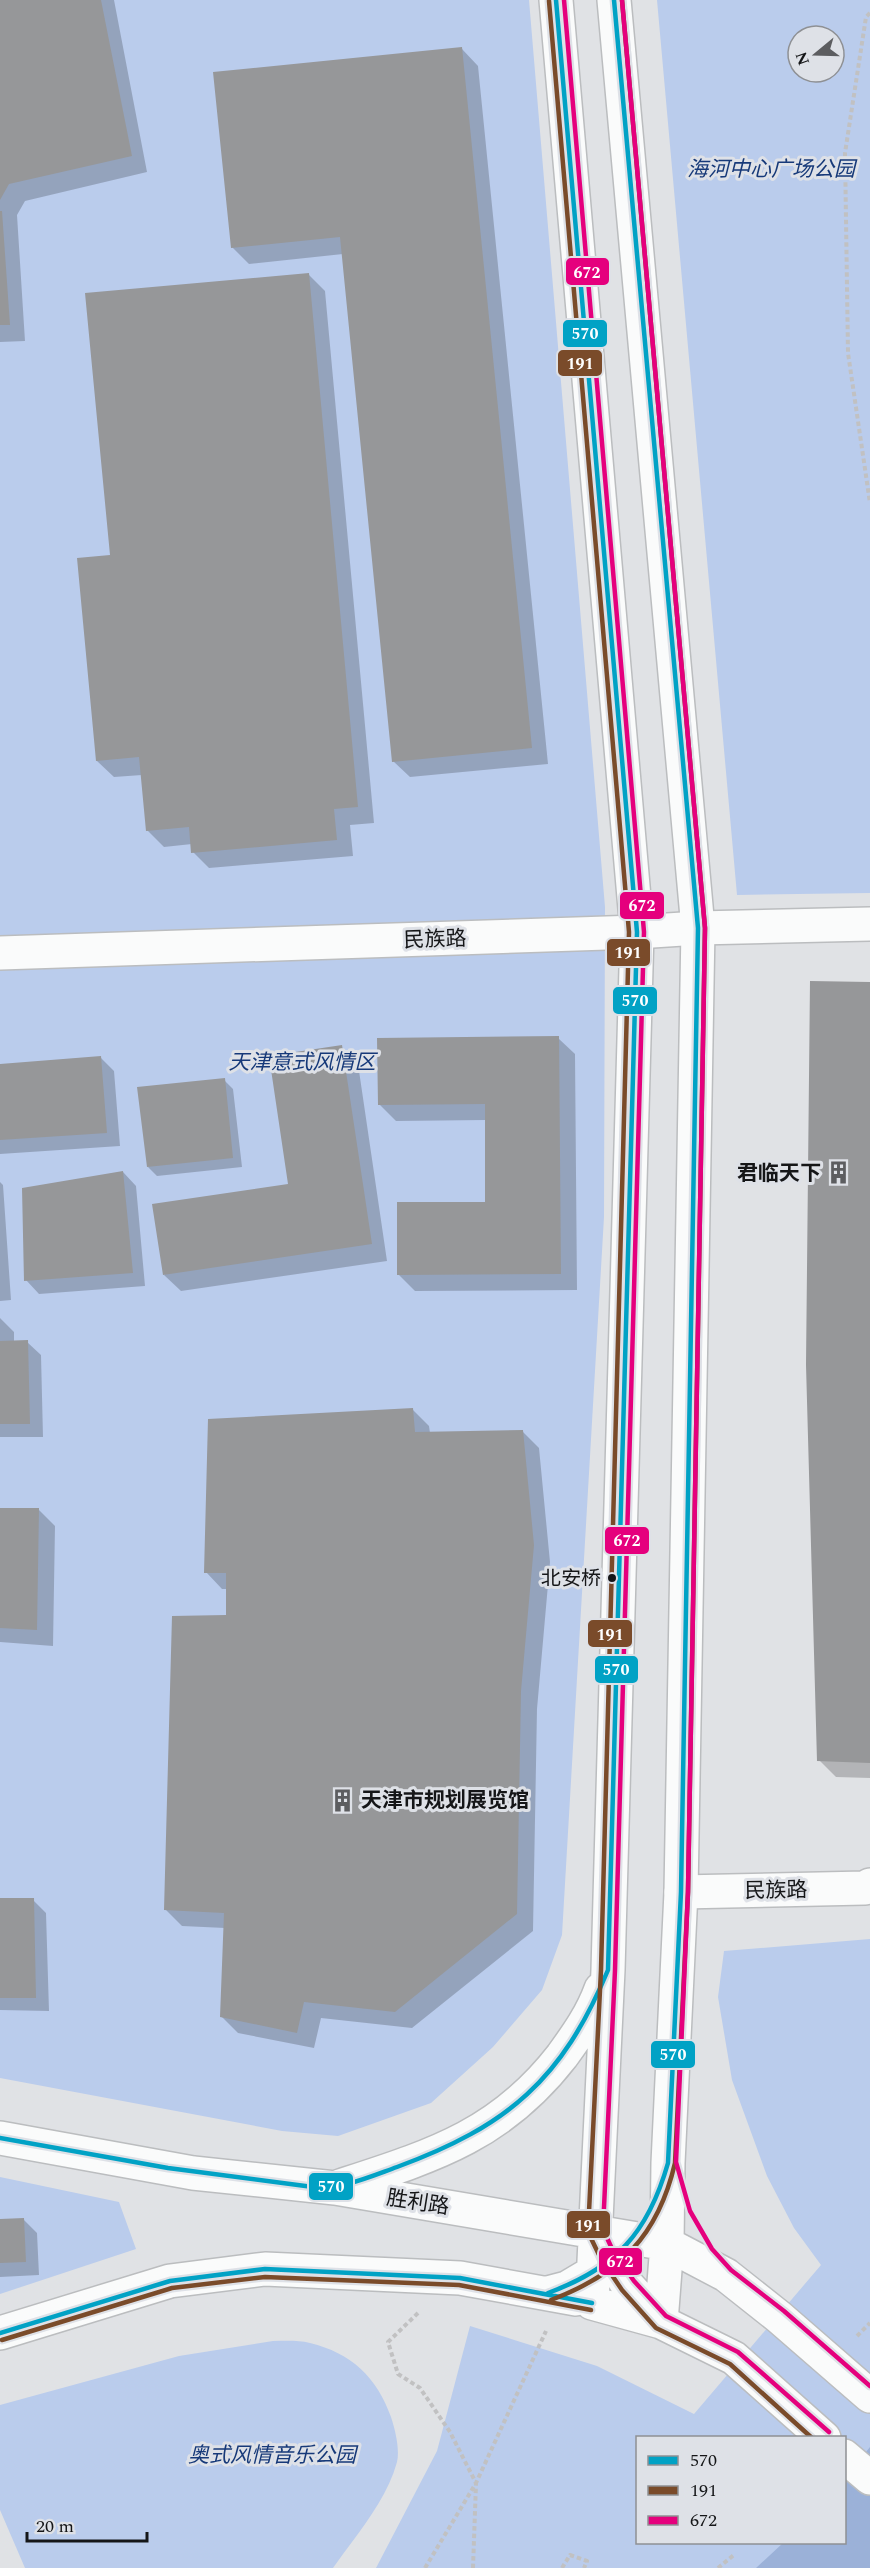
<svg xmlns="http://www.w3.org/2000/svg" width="870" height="2568" font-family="Spectral,'Noto Sans SC',serif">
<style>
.green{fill:#baccec;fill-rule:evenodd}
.water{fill:#9bb1d8}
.shadow{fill:#0003}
.building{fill:#969799}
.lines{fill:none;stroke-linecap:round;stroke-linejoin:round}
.minor-casing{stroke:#bbbdbf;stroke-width:36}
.major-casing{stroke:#bbbdbf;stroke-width:36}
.path{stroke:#c1c1c2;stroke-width:4;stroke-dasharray:4.5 3;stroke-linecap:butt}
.minor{stroke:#fafbfb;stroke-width:33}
.major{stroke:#fafbfb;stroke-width:33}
.bus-1-casing{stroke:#dee1e7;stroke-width:9}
.bus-2-casing{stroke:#dee1e7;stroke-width:9}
.bus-3-casing{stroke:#dee1e7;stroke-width:9}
.bus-1{stroke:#01a2c5;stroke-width:4.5}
.bus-2{stroke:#7a4b2a;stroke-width:4.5}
.bus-3{stroke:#e5007d;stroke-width:4.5}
.bus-dot{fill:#151618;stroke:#dee1e7;stroke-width:2}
.labels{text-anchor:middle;stroke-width:6;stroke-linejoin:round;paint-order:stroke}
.bus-label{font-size:20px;fill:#151618;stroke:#dee1e7;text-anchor:end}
.park-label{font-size:21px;font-style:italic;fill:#163979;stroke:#dee1e7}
.street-label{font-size:21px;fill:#151618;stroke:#dee1e7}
.poi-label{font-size:21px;font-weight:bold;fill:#151618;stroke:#dee1e7;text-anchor:end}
.line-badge{stroke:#dee1e7;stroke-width:2}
.badge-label{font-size:16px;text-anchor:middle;font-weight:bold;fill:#fff}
</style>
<rect width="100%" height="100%" fill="#e0e2e5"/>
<!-- green -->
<path class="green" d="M0,0H529L605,907L604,1217L562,1935L542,1990L493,2047L431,2103L338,2136L282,2131L0,2078Z
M657,0H870V893L737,895ZM798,36H834V72H798Z
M870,1939V2568H376L437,2451L470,2326L597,2366L694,2414L821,2265L794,2228L767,2176L732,2080L718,1997L724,1951ZM638,2438H844V2542H638Z
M0,2177L119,2202L136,2249L0,2294Z
M273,2341C285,2341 298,2340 310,2343C351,2353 377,2377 391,2417C395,2429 400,2449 397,2462C386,2502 356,2535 333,2568H25L0,2510V2405L179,2356Z"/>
<!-- water -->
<path class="water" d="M870,2447V2568H756L783,2543L844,2542L845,2478Z"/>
<!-- shadow -->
<path class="shadow" d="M10,0H114L147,172L25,201L17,215L25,341L0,342V2Z
M462,49L478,66L548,764L410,777L393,761L343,254L249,264L232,247Z
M308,274L325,291L374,823L350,825L353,856L209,868L193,852L192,844L164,847L147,830L142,775L114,777L97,761L112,557Z
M870,983V1778L836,1777L819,1760Z
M558,1038L575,1054L577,1290L415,1291L399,1275L487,1203L486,1120L396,1121L379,1104Z
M341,1047L358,1064L387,1261L181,1291L164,1275L290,1185Z
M101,1058L114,1071L120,1146L0,1154V1065Z
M224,1080L233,1089L242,1167L157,1176L148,1167Z
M123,1172L136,1186L145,1286L39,1294L26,1280Z
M0,1182L3,1185L11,1300L0,1301Z
M0,1318L14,1332V1342H27L41,1355L43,1437H0Z
M413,1410L429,1426L430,1433L523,1432L539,1448L550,1562L537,1709L533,1931L412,2028L321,2018L314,2048L238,2033L221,2016L225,1928L182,1926L165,1909L228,1616V1589H222L206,1572Z
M38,1509L55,1526L53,1646L0,1642V1510Z
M0,1899L33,1900L46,1913L49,2011L0,2010Z
M23,2219L37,2233L39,2275L0,2277V2221Z"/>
<!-- building -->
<path class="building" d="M0,0H101L132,156L9,184L0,200Z
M462,47L532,748L392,762L340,237L231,248L213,72Z
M0,211H2L10,325H0Z
M309,273L358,807L334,809L337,840L191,853L189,827L146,831L139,757L96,761L77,558L110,555L85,293Z
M810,981L870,982V1763L817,1761L806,1365Z
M559,1036L561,1274L397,1275V1202H485V1104L378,1105L377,1038Z
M342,1045L372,1244L163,1275L152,1204L288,1184L269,1056Z
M101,1056L107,1133L0,1140V1064Z
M225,1078L233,1158L147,1167L137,1087Z
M123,1171L133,1273L24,1281L22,1188Z
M28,1340L30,1424H0V1341Z
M413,1408L415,1432L523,1430L534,1545L521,1691L517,1914L395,2012L304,2002L297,2033L220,2017L224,1913L164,1910L172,1616L226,1615V1573H204L208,1419Z
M0,1508H39L37,1630L0,1628Z
M0,1898H34L36,1998H0Z
M24,2218L26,2262L0,2263V2219Z"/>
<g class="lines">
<defs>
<path id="minor" d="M0,953L637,932L698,928L870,924
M681,1892L865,1888L870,1885
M0,2333L170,2281L265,2269L460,2278L576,2299"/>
<path id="major" d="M556,0L637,932L608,1970L592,2303L661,2322L734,2358L824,2438
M614,0L698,928L681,1892L668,2163L667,2244L661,2322
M0,2138L193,2173L335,2188L667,2244L726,2275L779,2317L870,2396
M340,2186C432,2156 500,2136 562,2056C578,2034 592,2014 601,1989
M601,2242L628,2286L661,2322
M548,2293L567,2288L609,2263
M844,2456L870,2478"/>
</defs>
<!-- minor casing -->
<use href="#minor" class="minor-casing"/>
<!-- major casing -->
<use href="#major" class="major-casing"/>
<!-- path -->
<path class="path" d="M870,13L866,17L845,153L848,353L870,503
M418,2313L388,2342L398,2374L420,2388L450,2432L476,2483L473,2568
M857,2336L870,2323
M425,2568L476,2483L546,2331
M562,2568L570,2555L587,2561L584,2568
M718,2568L735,2554"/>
<!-- minor -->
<use href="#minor" class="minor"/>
<!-- major -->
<use href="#major" class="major"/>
<defs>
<path id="bus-1" d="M0,2138L168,2168L313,2187C343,2189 369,2177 397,2167C508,2126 562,2080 608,1970L637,932L556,0
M548,2293C616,2268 648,2233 668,2163L681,1892L698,928L614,0
M0,2333L170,2281L265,2269L460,2278L592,2303"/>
<path id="bus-2" d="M549,1L629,932L601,1970L588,2232L601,2259L622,2290L656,2328L730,2364L812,2438
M551,2300C620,2274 658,2236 675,2163L688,1892L705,928L622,0
M2,2340L172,2288L265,2277L459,2285L591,2310"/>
<path id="bus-3" d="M564,0L644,932L615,1970L603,2229L613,2251L634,2281L666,2316L738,2352L829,2432
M622,0L705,928L688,1892L676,2162L690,2211L712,2249L731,2270L784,2311L870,2386"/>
</defs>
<!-- bus-1 casing -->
<use href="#bus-1" class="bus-1-casing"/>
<!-- bus-2 casing -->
<use href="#bus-2" class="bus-2-casing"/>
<!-- bus-3 casing -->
<use href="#bus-3" class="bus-3-casing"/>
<!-- bus-1 -->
<use href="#bus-1" class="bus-1"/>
<!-- bus-2 -->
<use href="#bus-2" class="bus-2"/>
<!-- bus-3 -->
<use href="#bus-3" class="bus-3"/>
</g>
<!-- icons -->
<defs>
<symbol id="building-bare" viewBox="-9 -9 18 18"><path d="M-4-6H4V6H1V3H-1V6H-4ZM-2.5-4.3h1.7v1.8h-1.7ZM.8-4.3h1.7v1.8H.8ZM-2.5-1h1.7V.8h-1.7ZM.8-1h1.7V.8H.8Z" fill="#5c5d60" stroke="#dee1e7" stroke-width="2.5" paint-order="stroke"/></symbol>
</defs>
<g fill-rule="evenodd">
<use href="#building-bare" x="822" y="1156" width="33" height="33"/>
<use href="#building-bare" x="326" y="1784" width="33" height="33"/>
</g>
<!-- markers -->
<circle class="bus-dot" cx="612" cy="1578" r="5"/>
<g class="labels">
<!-- bus labels -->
<g class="bus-label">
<text x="601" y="1585">北安桥</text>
</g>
<!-- park labels -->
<g class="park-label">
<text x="771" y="176">海河中心广场公园</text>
<text x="302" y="1069">天津意式风情区</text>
<text x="272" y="2462">奥式风情音乐公园</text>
</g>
<!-- street labels -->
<g class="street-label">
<text transform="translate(435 939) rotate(-2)" y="7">民族路</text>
<text transform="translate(776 1890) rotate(-1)" y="7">民族路</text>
<text transform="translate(418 2202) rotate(9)" y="7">胜利路</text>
</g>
<!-- poi labels -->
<g class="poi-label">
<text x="821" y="1180">君临天下</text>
<text x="361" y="1807" text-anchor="start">天津市规划展览馆</text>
</g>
</g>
<g class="line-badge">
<rect x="565" y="257" width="45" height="29" rx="6" fill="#e5007d"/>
<rect x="562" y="319" width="46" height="29" rx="6" fill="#01a2c5"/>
<rect x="557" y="349" width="46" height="28" rx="6" fill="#7a4b2a"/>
<rect x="619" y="891" width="46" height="29" rx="6" fill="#e5007d"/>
<rect x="606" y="938" width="45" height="29" rx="6" fill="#7a4b2a"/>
<rect x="612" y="986" width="46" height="29" rx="6" fill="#01a2c5"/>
<rect x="604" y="1526" width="46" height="29" rx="6" fill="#e5007d"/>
<rect x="587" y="1619" width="46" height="29" rx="6" fill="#7a4b2a"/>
<rect x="594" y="1655" width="45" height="29" rx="6" fill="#01a2c5"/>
<rect x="650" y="2040" width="46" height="29" rx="6" fill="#01a2c5"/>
<rect x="308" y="2172" width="46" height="29" rx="6" fill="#01a2c5"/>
<rect x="566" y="2210" width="45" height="29" rx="6" fill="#7a4b2a"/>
<rect x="598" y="2247" width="45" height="29" rx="6" fill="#e5007d"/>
</g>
<g class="badge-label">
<text x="587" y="278">672</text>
<text x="585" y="339">570</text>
<text x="580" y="369">191</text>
<text x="642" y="911">672</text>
<text x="628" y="958">191</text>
<text x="635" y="1006">570</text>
<text x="627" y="1546">672</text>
<text x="610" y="1640">191</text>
<text x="616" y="1675">570</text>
<text x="673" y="2060">570</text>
<text x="331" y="2192">570</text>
<text x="588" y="2231">191</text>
<text x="620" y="2267">672</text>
</g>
<!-- legend -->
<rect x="636" y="2436" width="210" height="108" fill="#dee1e7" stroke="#8e9094" stroke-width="1.5"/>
<rect x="648" y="2456" width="30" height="9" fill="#01a2c5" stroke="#8e9094" stroke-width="1.5"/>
<text x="690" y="2466" font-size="18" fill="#151618">570</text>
<rect x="648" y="2486" width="30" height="9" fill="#7a4b2a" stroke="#8e9094" stroke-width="1.5"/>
<text x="690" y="2496" font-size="18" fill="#151618">191</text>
<rect x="648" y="2516" width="30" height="9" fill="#e5007d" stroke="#8e9094" stroke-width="1.5"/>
<text x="690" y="2526" font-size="18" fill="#151618">672</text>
<!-- north arrow -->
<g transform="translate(816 54) rotate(251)"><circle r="28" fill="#dee1e7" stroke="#8e9094" stroke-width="1.5"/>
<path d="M0-4.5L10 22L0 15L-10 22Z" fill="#5c5d60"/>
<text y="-9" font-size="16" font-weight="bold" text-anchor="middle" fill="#151618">N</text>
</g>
<!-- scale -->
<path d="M27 2532v9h120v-9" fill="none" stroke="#151618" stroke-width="3"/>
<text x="36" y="2532" font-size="18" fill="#151618" stroke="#dee1e7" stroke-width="4.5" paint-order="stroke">20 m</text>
</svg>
